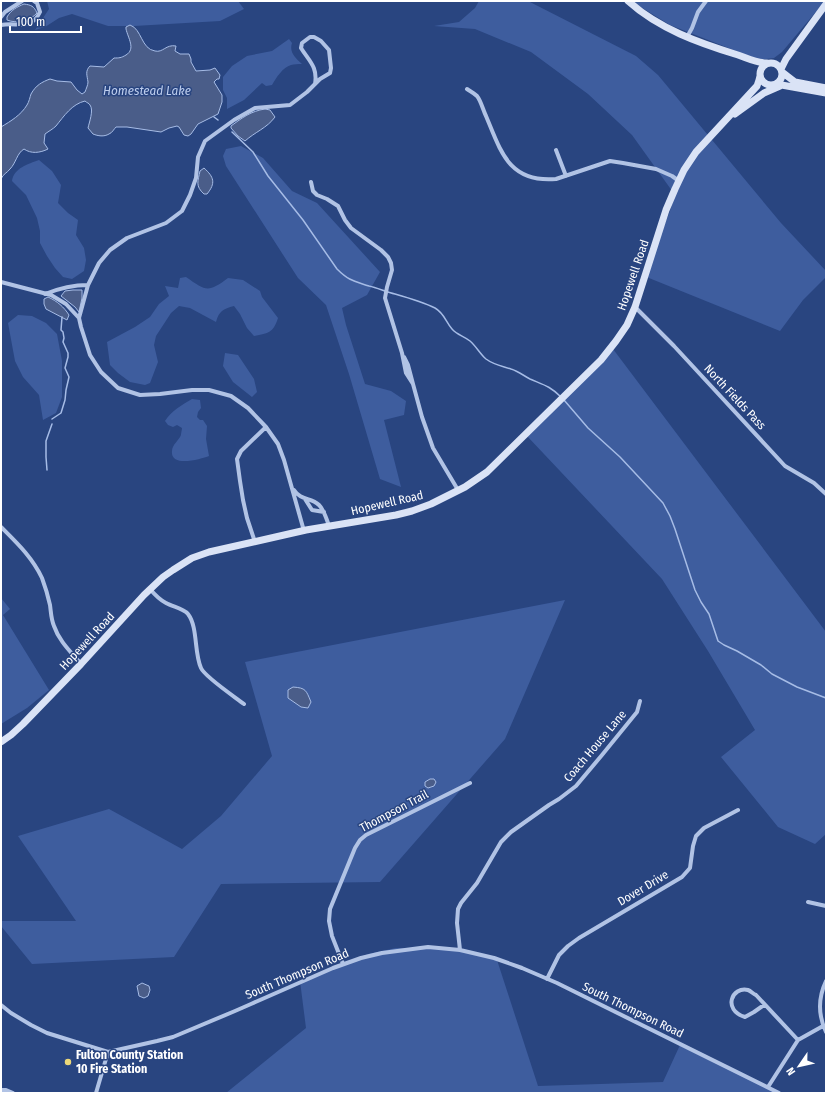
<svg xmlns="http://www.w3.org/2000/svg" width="827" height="1094" font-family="'Fira Sans Condensed',sans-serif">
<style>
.green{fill:#3e5d9e}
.water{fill:#4a5d89;stroke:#a6bce6}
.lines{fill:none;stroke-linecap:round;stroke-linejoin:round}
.stream{stroke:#a6bce6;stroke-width:1.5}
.street{stroke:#b1c3e5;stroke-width:4}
.secondary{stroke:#dae3f6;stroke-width:7}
.poi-dot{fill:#ecd879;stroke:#294580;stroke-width:1.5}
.labels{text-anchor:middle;stroke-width:3;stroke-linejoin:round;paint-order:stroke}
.street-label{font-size:12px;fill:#fff;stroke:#294580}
.poi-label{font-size:12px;font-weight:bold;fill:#fff;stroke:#294580;text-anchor:start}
.water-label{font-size:13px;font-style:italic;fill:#bdcded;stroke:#294580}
</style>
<rect width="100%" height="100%" fill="#294580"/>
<!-- green -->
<path class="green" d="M47,1H238L244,9L220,21L134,26H108L72,14L59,18L45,27L35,30L49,9Z
M479,1H528L636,56L658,75L781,223L826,271V277L803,300L780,331L644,276L670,211L675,195L632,135L588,94L531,52L475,29L434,26L459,22L475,8Z
M631,1H825L782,52L774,58L759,60L670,25Z
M289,39L292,43C289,52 295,58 302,64C298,64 294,64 291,65C283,67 276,78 272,85L266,86L262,83L244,100L227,109V98L223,90V77L232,66L247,56L272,51Z
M241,146L263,158L292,191L317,203L380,272L367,295L342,308L346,325L365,384L391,391L406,401L404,415L384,420L401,487L380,479L349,374L326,305L298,278L226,166L223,156L226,149Z
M39,160L52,171L61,185L58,203L68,213L78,220L76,235L84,248L86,260L84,271L72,279L63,277L55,268L47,256L40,243V231L37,218L26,195L12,181C14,168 28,164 39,160Z
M186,277C206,291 208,293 228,278L243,280L260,291L262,297L278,318C273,333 269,333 254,336L247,328L240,314L234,306C223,309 219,311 216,322L190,308L179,306L171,313L156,336L154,345L158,362L150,383L145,385L130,382L118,373L110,365L107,342L135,327L150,317L159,304L169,296L165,286L178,288L180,278Z
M18,315L32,316L46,323L57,334L62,361V397L56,413L43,420L39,395L23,377L15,361L8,323Z
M613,349L826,632V834L815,844L778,827L721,757L755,730L708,651L662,579L527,436Z
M225,353L238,355L254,379L257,392L252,397L233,382L223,366Z
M192,399L200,400L201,408L198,412L197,417L200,420H203L207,426L206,439L209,456C201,459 170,468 172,451C172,445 179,440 181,435C181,434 182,429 182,428L177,425L173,427L168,425L165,421C171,411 182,405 192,399Z
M1,598L10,609L3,615L49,690L27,708L1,724Z
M565,600L505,739L380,882L221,884L174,957L32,964L1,926V921H76L18,836L109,809L182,849L221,816L272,756L245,662Z
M396,948H448L497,960L538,1086L663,1082L680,1045L729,1066L782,1093H226L306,1028L300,981L368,954Z"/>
<!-- water -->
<path class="water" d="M24,4C31,5 34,6 37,13C30,21 17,24 7,20V17C11,10 17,7 24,4Z
M130,25C142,29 141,49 155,51C163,53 166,44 176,46L175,51L180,54H189L191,59V62L196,71L210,70L215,68L220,75L219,79H217L214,82L222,95V102L218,114L198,124L191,134L188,136L184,135L179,127L177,126L169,128L161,132L127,127H116C114,129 112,133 109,134C104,137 98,136 93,134L88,128C89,123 94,110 90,105C89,103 87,103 85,101C72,104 64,116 56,126C53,129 49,131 45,134L44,143L48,149C40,153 31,154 24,149C17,153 16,163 10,169C7,173 3,174 1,179V127C11,121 21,115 27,105C29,102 30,97 31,94C36,85 42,82 50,79L57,81L71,82L77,90L82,94L85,92C86,89 88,85 88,82C87,75 85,71 90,66L104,67L114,58C119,58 121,58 126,55C136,49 128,38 126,29V27Z
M265,109L270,110L275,117C267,128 255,132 245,141L238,136L231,128V126C242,118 251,111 265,109Z
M204,168C214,177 216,183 207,194H204C195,186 198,181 200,171Z
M73,290H82V298L79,312L75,307L61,296L65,291Z
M48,297C57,301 64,307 69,315L67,320L46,309L44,304V299Z
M293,687C306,688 306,690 311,702L308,708L301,707L288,698V690Z
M430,779H434L436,782L434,786L428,788L425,786V782Z
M142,983L149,986L150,990L148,996L144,998L139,996L137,986Z"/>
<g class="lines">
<!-- stream -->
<path class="stream" d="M214,117L218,120
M232,132L253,152L268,176L303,220L337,269C349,281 354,281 369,286C378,288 386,292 395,294C409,298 423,302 435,308C444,313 446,322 452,329C457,335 464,336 470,341C476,346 480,354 486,359C494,365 502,366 511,369C518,371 524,376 530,379C544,385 550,386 561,397
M564,400L588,428L620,457L663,503L670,516L675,529L695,590L701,602L709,614L718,641L724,645L737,651L761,665L772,674L797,687L826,698
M52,419L61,413L65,400L66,390L69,377L65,368L68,357V353L63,342L64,338L63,332L61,330L62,317
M47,470L46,457V441L52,424"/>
<!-- street -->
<path class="street" d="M1,17L5,12L22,1
M1,25C18,22 31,31 40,12L37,3L34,1
M687,37L692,28L698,12L706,1
M467,89C470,91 474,93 477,96C481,101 483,110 486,116C501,152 509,183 556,179L610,161L623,163L656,169L672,176L679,181
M556,150L566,176
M311,182L313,191L317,195L327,199L338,206L345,220L351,228L381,250L388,257L391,263L392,270L387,287L385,298L402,353L406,373L413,384
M1,282L51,295L66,304L79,318
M45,294C60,288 73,285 88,285
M635,307L674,346L785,466L814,483L826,494
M404,357L408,365L413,384L422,417L433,448L458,490
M294,490C301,501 311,497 319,505C324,510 327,520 329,526
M305,499L312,510L324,512
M1,527C17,543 32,557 42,578C45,586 48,596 50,605C51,612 51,619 54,626C59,641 71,652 81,664
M304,531L284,460L278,444L266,427L248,408L231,396L209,390H192L160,394L140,395L118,388L101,372L90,355L81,327L79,318L88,285L99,263L110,250L127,238L166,223L182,211L190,195L196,178L198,157L205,141L234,120L255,108L290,105L307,92L320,79L330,73L331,68L329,50L321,41L314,37H310L302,43L301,48C309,61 318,67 315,84
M255,542L247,518L243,500L240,481L237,459L241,451L266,427
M150,589C155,595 160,600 166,603C173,607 183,608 188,614C198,627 194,653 201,668C205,677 235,697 244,704
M808,902L826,906
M460,950L457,923L458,909L461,903L477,883L501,842L511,832L549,805L559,799L576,786L602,755L637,712L640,701
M343,964L332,936L329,921L330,909L355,848L360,840L366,835L470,783
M547,979L559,955L568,946L579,938L682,877L690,868L693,846L696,836L704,828L738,810
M826,981C818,998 818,1015 826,1032
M1,1005L11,1013L31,1025L47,1033L108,1052L157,1041L173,1037L235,1011L251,1004L333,968L361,958L382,953L428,947L460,950L494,958L522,968L557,983L779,1093
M764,1005L754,1012L745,1017C722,1010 732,986 748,990C751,991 753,994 756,995L798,1040
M768,1087L798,1040L823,1026
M1,1090H6L13,1093
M96,1093L108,1052"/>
<!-- secondary -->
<path class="secondary" d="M628,1C659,29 699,43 738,55C747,58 757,63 767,63
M760 74a11 11 0 1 1 22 0a11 11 0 1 1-22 0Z
M781,69L786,59L826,4
M782,72L791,79L795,82L826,88
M776,84L826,93
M735,114L764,93L780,86
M1,742L11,735L23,724L81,664L144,595L163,577L173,570L192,558L209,552L306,530L396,515L412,511L431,504L465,487L487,472L601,360L616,341L627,325L635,307L666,210L675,189L684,170L696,152L757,86L759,80L760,76"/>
</g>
<!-- markers -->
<circle class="poi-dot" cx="68" cy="1062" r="4"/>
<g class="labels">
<!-- street labels -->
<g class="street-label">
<text transform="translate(633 275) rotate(-71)" y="4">Hopewell Road</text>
<text transform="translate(735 397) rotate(47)" y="4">North Fields Pass</text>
<text transform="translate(387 503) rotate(-13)" y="4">Hopewell Road</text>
<text transform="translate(87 641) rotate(-47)" y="4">Hopewell Road</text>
<text transform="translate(595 746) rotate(-50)" y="4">Coach House Lane</text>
<text transform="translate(394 811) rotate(-28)" y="4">Thompson Trail</text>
<text transform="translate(643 888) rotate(-31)" y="4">Dover Drive</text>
<text transform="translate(297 974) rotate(-23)" y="4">South Thompson Road</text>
<text transform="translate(633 1010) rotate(26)" y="4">South Thompson Road</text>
</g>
<!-- poi labels -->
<g class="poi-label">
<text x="76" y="1059">Fulton County Station<tspan x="76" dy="14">10 Fire Station</tspan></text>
</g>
<!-- water labels -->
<g class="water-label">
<text x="147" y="95">Homestead Lake</text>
</g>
</g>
<!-- border -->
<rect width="827" height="1094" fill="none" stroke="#ffffff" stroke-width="4"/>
<!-- north arrow -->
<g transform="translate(799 1066) rotate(236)" stroke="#294580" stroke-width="3" paint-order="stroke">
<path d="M0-3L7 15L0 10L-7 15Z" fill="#ffffff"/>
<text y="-6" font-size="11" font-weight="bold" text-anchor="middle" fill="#ffffff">N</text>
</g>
<!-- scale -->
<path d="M10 26v6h71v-6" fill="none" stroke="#ffffff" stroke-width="2"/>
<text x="16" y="26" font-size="12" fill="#ffffff" stroke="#294580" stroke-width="3" paint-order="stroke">100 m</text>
</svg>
